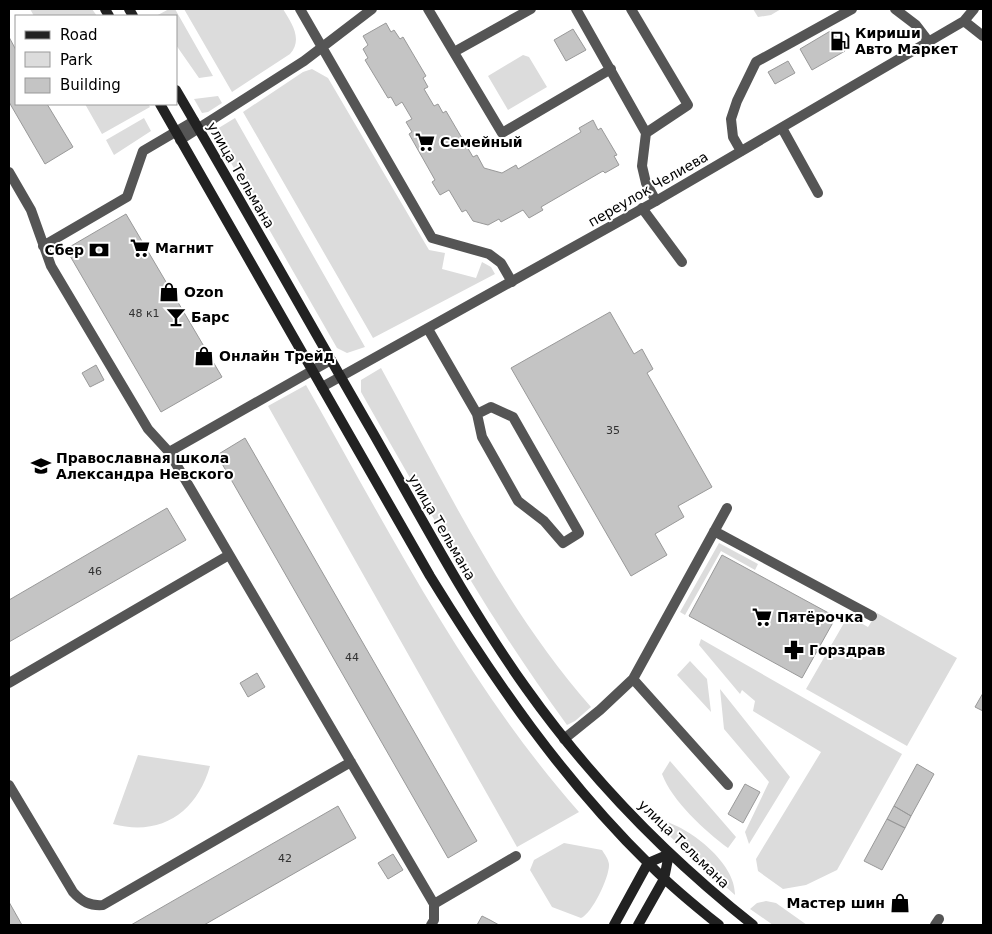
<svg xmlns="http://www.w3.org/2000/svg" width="992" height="934" font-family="'DejaVu Sans',sans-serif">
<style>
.green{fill:#dcdcdc}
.building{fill:#c4c4c4;stroke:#999}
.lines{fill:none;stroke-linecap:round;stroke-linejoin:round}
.lane{stroke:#555;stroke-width:10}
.street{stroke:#555;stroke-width:10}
.secondary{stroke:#222;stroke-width:10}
.labels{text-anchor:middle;stroke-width:4;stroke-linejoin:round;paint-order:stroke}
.number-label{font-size:11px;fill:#313131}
.poi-label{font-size:14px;font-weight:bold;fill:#000;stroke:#fff;text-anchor:start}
.street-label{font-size:14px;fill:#000;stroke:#fff}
</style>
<rect width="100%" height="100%" fill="#fff"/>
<!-- green -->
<path class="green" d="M30,9H92L97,16H34Z
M169,9H175L213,76L199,78L176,45V16H156Z
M184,9H283C292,24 303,39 290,54L232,92Z
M753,9H781L771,15L758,17Z
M523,55L529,57L547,87L508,110L488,76Z
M312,69L328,78L429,250L445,253L442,269L476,278L482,262L491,267L495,274L373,338L243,112L303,72Z
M218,96L222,103L208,112L202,113L194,99Z
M85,104H148L150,107L102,134Z
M144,118L151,131L114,155L106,140Z
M235,118L365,347L347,353L337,348L215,135L217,129Z
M381,368C445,484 503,607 591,707L575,721L567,725C489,619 426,506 361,392V380Z
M306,385C389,531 467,685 579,812L517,847L268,406Z
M719,543L758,564L755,570L721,551L685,615L680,612Z
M877,613L957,658L907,746L806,689L848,616L868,627Z
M701,639L902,754L837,870L806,885L783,889L758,871L756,859L821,752L753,711L755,701L742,690L740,694L699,645Z
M690,661L707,679L711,712L677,675Z
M720,689L790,777L749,844L745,832L769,782L724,729Z
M138,755L210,766C197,812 161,837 113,824Z
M670,761L736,837L728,848C705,831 672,801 662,774Z
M664,821C692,829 736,864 735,895L654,822Z
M564,843L602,850C605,855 608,858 609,864C610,876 592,914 581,918L552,907L530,870L534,860Z
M766,901L776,903L807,925H773L750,909L757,903Z"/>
<!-- building -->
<path class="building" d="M386,23L391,32L394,30L400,39L403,37L426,76L423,78L428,87L424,89L434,106L438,104L443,113L446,111L473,157L477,155L484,168L502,173L516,165L518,169L581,132L579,128L593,120L598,130L601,128L617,155L614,156L619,165L605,173L603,171L541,207L543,210L529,218L523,210L501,222L499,219L488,225L473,221L466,210L462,212L449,190L440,195L432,182L435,180L409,134L412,132L406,122L412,119L402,102L396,106L391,97L388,98L365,60L368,58L363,49L368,45L363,36Z
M573,29L586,50L566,61L554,40Z
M832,30L845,51L812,70L800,49Z
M9,37L16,50V104H47L73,147L45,164L9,102Z
M788,61L795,73L775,84L768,72Z
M126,214L222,377L161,412L66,249Z
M610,312L634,354L642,349L653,369L647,373L712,487L678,506L684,517L655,534L667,555L631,576L511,368Z
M96,365L104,380L90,387L82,373Z
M245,438L477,841L448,858L217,455Z
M167,508L186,540L9,642V600Z
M722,555L836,617L802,678L689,616Z
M257,673L265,687L248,697L240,683Z
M983,693V711L975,707Z
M917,764L934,774L911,816L894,806Z
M745,784L760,792L743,823L728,814Z
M338,806L356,838L204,925H131Z
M894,806L911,816L905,828L887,819Z
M887,819L905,828L882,870L864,861Z
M393,854L403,870L388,879L378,863Z
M9,902L22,925H9Z
M482,916L490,920L499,925H477Z"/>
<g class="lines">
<!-- lane -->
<path class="lane" d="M300,9L432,238L489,254L501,263L512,282
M428,9L502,133L611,69
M576,9L646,133L642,166L646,183L656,201
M631,9L688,105L646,133
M895,9L916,25L929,42
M454,52L531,9
M782,128L818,193
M180,140L304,61L372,9
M741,151L733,137L731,119L737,101L756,62L852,9
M9,172L31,210L51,266L148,429L169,452L434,904V920L431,925
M642,208L682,262
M43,246L127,197L143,151L194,121
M428,329L477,414L482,437L518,501L544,521L563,543L579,533L513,417L491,407L477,414
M169,452L331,360
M714,531L872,616
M633,679L728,785
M9,683L229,555
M564,739L600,710L633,679L727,508
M9,785L73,892C82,902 90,906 103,905L351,762
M434,904L516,856
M935,925L939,919"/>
<!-- street -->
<path class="street" d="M964,21L983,36
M322,387L656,201L964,21L974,9"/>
<!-- secondary -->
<path class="secondary" d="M105,9L109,16
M129,9L133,16
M176,90C243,204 307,319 373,433C422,519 469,608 526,688C590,778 667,857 753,925
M160,104L430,576C494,680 563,780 650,865C672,887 695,906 719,925
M614,925L648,863L669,854
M638,925L664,879L669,854"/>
</g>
<!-- icons -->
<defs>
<symbol id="fuel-bare" viewBox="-9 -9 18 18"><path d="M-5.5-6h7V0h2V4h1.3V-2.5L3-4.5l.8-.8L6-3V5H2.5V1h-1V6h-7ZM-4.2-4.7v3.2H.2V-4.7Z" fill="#000" stroke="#fff" stroke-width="2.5" paint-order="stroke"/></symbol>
<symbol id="supermarket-bare" viewBox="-9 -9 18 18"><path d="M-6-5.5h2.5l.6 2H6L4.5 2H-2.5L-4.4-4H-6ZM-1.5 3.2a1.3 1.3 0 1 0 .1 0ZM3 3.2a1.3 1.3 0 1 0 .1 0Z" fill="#000" stroke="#fff" stroke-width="2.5" paint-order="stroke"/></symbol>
<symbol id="bank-bare" viewBox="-9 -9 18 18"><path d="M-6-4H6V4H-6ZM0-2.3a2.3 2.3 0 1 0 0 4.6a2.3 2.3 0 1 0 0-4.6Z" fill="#000" stroke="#fff" stroke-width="2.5" paint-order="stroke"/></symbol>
<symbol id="shop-bare" viewBox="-9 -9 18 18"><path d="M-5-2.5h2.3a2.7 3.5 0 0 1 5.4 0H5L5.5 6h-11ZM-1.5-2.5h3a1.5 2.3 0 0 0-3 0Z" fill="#000" stroke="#fff" stroke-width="2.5" paint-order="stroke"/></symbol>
<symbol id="bar-bare" viewBox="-9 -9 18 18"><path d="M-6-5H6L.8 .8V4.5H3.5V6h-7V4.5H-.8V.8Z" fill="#000" stroke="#fff" stroke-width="2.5" paint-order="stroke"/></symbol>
<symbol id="school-bare" viewBox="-9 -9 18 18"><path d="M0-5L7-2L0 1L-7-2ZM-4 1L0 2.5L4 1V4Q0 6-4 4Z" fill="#000" stroke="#fff" stroke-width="2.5" paint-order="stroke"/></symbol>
<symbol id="pharmacy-bare" viewBox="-9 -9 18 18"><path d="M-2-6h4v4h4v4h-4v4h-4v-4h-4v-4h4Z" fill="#000" stroke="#fff" stroke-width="2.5" paint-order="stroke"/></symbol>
</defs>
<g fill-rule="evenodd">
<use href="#fuel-bare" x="826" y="27" width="28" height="28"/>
<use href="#supermarket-bare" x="411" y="128" width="28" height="28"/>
<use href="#supermarket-bare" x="126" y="234" width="28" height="28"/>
<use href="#bank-bare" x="85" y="236" width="28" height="28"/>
<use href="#shop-bare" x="155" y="278" width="28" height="28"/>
<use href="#bar-bare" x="162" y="303" width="28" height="28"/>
<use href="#shop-bare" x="190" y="342" width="28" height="28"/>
<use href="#school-bare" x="27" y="452" width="28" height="28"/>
<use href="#supermarket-bare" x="748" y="603" width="28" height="28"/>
<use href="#pharmacy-bare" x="780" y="636" width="28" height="28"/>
<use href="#shop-bare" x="886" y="889" width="28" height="28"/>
</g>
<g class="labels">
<!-- number labels -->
<g class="number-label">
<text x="144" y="317">48 к1</text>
<text x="613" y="434">35</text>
<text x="95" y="575">46</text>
<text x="352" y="661">44</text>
<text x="285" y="862">42</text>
</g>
<!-- poi labels -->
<g class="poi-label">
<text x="855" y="38">Кириши<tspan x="855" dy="16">Авто Маркет</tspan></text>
<text x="440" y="147">Семейный</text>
<text x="155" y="253">Магнит</text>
<text x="84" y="255" text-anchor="end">Сбер</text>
<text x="184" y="297">Ozon</text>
<text x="191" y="322">Барс</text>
<text x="219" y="361">Онлайн Трейд</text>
<text x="56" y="463">Православная школа<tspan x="56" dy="16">Александра Невского</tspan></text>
<text x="777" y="622">Пятёрочка</text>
<text x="809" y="655">Горздрав</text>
<text x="885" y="908" text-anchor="end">Мастер шин</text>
</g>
<!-- street labels -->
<g class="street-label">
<text transform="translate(241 175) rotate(60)" y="5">улица Тельмана</text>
<text transform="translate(648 189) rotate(-30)" y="5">переулок Челиева</text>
<text transform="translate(442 527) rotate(60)" y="5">улица Тельмана</text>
<text transform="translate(684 844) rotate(44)" y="5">улица Тельмана</text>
</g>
</g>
<!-- border -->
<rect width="992" height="934" fill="none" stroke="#000000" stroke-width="20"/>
<!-- legend -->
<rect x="15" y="15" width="162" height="90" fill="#ffffff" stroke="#999999"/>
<rect x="25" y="31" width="25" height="8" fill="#222222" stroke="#999999"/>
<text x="60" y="40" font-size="15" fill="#000000">Road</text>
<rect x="25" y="52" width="25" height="15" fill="#dcdcdc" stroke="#999999"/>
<text x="60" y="65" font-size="15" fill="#000000">Park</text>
<rect x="25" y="78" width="25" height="15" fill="#c4c4c4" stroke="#999999"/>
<text x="60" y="90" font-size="15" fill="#000000">Building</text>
</svg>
